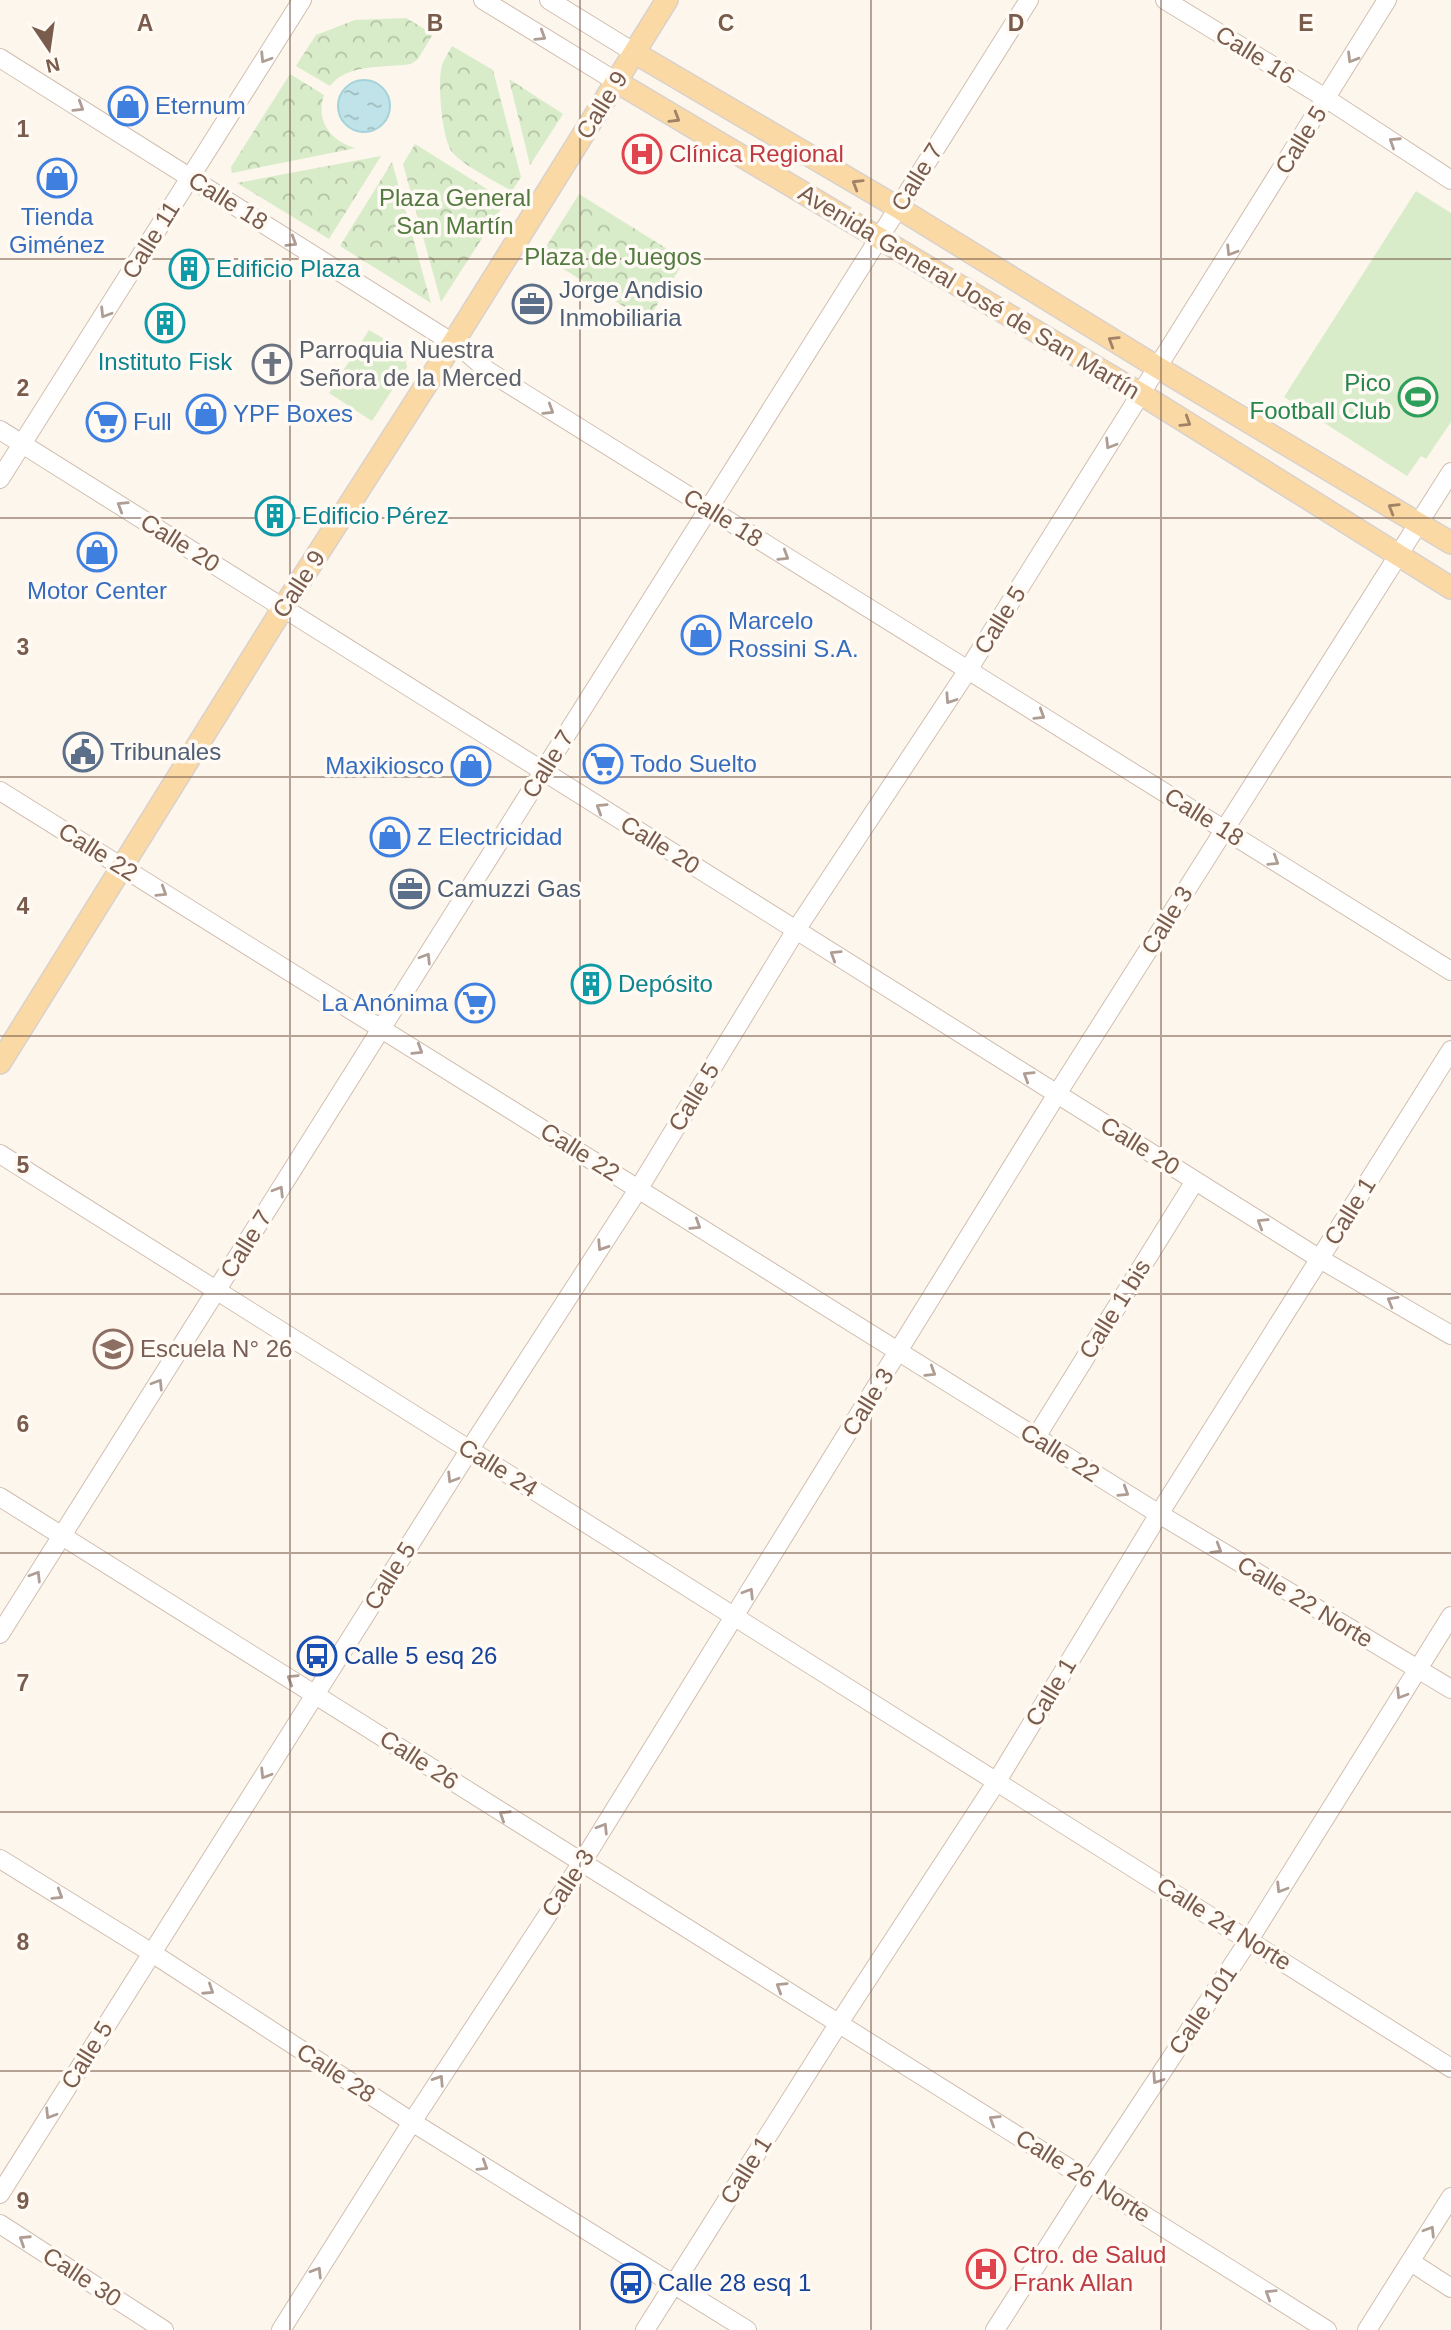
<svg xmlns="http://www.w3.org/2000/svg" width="1451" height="2330" font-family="Arial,sans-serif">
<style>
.forest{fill:url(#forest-crowns)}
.garden{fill:#d8ecc9}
.water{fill:url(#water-ripples);stroke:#a5d3da;stroke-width:2}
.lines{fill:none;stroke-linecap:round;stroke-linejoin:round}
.minor-casing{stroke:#d1beb0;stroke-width:20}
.major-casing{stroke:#dad1cd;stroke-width:24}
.minor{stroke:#fff;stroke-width:18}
.major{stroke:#fbd9a5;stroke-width:21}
.oneway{stroke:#af9d94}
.oneway2{stroke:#a18267}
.grid{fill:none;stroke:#7a5c4d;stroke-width:2;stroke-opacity:0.55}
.labels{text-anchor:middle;stroke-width:7;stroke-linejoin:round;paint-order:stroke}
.street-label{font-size:24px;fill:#7a5c4d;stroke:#fffaf3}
.shop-label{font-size:24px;fill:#366cbe;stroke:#fffaf3;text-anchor:start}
.health-label{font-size:24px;fill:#be3a42;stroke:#fffaf3;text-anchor:start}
.park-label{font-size:24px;fill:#537a41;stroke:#fffaf3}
.culture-label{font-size:24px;fill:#0d838f;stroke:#fffaf3;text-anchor:start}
.service-label{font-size:24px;fill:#4e5e75;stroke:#fffaf3;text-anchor:start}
.worship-label{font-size:24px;fill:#5b616d;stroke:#fffaf3;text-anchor:start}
.leisure-label{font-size:24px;fill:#27864d;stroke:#fffaf3;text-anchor:end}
.education-label{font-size:24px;fill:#785e54;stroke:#fffaf3;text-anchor:start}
.transit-label{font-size:24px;fill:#164399;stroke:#fffaf3;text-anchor:start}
.grid-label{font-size:23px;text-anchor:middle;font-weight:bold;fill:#7a5c4d;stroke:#fffaf3;stroke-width:7;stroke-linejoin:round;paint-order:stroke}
</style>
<defs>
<pattern id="forest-crowns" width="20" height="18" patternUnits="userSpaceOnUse" patternTransform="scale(1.75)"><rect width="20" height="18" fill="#d8ecc9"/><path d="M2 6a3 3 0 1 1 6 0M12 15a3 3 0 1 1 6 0" fill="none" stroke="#b4c2a5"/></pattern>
<pattern id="water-ripples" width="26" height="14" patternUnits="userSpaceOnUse" patternTransform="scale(1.75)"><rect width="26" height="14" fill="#bfe3e8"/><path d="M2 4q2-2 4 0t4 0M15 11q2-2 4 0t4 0" fill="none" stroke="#a0bbbe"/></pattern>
</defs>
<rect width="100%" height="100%" fill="#fdf6ec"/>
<!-- forest -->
<path class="forest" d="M406,18L433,34L418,59L411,64C384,68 348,63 330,86L296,66L316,35L355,20Z
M452,46L493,70L521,177L512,191C498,183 461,164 452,152C442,138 438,88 441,70C442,61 448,54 452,46Z
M290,74L324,95C315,121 331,142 356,148L232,173L231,167Z
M509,79L563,114L530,165Z
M415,144L506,201L441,302L403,164Z
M381,156L329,239L237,183Z
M392,162L431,303L340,246Z
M579,194L685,260L647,321L541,255Z"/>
<!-- garden -->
<path class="garden" d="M1416,191L1451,213V422L1426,459L1421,456L1407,476L1284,397Z
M369,330L403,350L407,367L372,421L329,393Z"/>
<!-- water -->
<path class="water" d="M338 106a26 26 0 1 1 52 0a26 26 0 1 1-52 0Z"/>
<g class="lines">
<defs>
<path id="minor" d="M483,0L617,82
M549,0L635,53
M1165,0L1327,99L1451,180
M0,58L464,350L488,371L1451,971
M0,430L1320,1259L1451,1335
M0,479L302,0
M0,791L1159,1514L1451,1689
M0,1154L1451,2068
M1036,1437L1195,1181
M0,1497L1327,2330
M0,1634L1029,0
M0,1859L152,1953L412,2122L747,2330
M0,2194L470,1449L639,1188L796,930L968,670L1387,0
M0,2224L164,2330
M1411,2262L1451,2288
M281,2330L412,2122L581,1864L1057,1094L1451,472
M645,2330L839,2023L997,1781L1159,1514L1451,1050
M995,2330L1090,2181L1249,1940L1451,1616
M1367,2330L1451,2197"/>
<path id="major" d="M635,53L897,207L1157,367L1451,543
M617,82L1141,394L1451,588
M0,1063L283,608L453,343L667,0"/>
</defs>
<!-- minor casing -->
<use href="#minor" class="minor-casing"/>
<!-- major casing -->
<use href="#major" class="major-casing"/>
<!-- minor -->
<use href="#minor" class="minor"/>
<!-- major -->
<use href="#major" class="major"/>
</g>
<!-- one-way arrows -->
<defs><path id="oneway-chevron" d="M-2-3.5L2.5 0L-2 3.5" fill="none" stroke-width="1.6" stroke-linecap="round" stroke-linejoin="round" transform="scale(1.75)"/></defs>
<g class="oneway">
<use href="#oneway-chevron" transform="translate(541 36) rotate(32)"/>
<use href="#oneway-chevron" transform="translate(265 58) rotate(122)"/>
<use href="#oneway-chevron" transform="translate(1352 58) rotate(121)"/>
<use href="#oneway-chevron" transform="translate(79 107) rotate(32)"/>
<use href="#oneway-chevron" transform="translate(1394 142) rotate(-147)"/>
<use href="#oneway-chevron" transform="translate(292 242) rotate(32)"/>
<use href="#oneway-chevron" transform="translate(1231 251) rotate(122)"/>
<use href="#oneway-chevron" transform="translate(105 313) rotate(122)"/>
<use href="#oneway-chevron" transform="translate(549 410) rotate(32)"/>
<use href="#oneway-chevron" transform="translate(1110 444) rotate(122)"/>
<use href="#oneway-chevron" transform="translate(122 506) rotate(-148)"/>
<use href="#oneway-chevron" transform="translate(784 556) rotate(32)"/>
<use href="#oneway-chevron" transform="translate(950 699) rotate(124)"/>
<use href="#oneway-chevron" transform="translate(1040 715) rotate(32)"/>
<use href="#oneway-chevron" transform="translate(601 808) rotate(-148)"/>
<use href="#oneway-chevron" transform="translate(1274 861) rotate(32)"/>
<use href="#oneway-chevron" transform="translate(162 892) rotate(32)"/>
<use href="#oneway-chevron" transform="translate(835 955) rotate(-148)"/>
<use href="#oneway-chevron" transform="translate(426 958) rotate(-58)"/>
<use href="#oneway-chevron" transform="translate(418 1050) rotate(32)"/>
<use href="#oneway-chevron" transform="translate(1028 1076) rotate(-148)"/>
<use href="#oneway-chevron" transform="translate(279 1191) rotate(-58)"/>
<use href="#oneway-chevron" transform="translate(1262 1223) rotate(-148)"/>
<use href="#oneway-chevron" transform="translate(696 1225) rotate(32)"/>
<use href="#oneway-chevron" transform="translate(602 1246) rotate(123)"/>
<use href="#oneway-chevron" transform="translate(1392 1301) rotate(-150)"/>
<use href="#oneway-chevron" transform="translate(931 1372) rotate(32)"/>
<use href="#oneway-chevron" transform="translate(158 1384) rotate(-58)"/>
<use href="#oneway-chevron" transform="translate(452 1478) rotate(122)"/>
<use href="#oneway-chevron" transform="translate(1124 1492) rotate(32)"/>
<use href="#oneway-chevron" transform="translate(1217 1549) rotate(31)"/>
<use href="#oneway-chevron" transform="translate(36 1576) rotate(-58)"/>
<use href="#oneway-chevron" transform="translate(749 1593) rotate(-58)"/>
<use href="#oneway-chevron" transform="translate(292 1679) rotate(-148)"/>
<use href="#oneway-chevron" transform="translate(1401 1694) rotate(122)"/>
<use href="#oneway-chevron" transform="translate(265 1774) rotate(122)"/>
<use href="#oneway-chevron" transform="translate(504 1815) rotate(-147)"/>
<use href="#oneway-chevron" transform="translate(603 1828) rotate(-58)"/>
<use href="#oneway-chevron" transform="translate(1281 1888) rotate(122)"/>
<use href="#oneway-chevron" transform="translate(58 1895) rotate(32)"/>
<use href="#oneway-chevron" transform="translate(781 1987) rotate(-148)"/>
<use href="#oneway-chevron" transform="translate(209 1990) rotate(33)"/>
<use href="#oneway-chevron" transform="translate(1157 2079) rotate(124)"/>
<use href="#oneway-chevron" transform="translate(439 2080) rotate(-57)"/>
<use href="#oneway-chevron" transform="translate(50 2114) rotate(122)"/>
<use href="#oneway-chevron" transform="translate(994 2120) rotate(-148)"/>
<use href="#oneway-chevron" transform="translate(483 2166) rotate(32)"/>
<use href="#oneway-chevron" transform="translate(1430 2231) rotate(-58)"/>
<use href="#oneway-chevron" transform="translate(24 2240) rotate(-147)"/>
<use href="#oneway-chevron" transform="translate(317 2272) rotate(-58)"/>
<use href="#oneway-chevron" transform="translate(1270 2294) rotate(-148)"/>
</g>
<g class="oneway2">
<use href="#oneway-chevron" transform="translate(675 118) rotate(31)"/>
<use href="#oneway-chevron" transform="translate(857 184) rotate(-149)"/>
<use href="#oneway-chevron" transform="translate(1113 341) rotate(-148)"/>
<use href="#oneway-chevron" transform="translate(1186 422) rotate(32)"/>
<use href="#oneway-chevron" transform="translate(1393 508) rotate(-149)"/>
</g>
<!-- grid -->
<path class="grid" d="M290,0V2330M580,0V2330M871,0V2330M1161,0V2330M0,259H1451M0,518H1451M0,777H1451M0,1036H1451M0,1294H1451M0,1553H1451M0,1812H1451M0,2071H1451"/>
<!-- icons -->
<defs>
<symbol id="shop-ring" viewBox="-11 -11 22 22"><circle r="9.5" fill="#fffaf3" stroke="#3f7fe0" stroke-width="1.5"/><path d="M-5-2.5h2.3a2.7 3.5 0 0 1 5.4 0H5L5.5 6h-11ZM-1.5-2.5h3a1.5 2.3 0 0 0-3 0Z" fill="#3f7fe0"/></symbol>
<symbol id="hospital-ring" viewBox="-11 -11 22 22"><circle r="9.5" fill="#fffaf3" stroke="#e0444e" stroke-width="1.5"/><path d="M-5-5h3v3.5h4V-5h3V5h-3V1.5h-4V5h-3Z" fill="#e0444e"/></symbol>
<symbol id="building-ring" viewBox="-11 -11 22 22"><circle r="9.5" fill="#fffaf3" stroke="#0f9aa8" stroke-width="1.5"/><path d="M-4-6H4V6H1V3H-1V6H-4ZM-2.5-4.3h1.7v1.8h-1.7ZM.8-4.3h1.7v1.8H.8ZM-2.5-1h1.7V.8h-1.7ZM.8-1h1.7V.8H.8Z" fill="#0f9aa8"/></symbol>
<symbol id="office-ring" viewBox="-11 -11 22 22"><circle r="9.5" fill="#fffaf3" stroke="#5c6f8a" stroke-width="1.5"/><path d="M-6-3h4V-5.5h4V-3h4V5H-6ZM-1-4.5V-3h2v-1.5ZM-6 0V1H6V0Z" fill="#5c6f8a"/></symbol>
<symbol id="church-ring" viewBox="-11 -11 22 22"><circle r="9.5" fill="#fffaf3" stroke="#6b7280" stroke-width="1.5"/><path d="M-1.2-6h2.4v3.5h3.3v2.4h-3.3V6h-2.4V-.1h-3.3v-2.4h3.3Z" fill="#6b7280"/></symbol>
<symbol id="stadium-ring" viewBox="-11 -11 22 22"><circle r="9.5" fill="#fffaf3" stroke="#2e9e5b" stroke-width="1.5"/><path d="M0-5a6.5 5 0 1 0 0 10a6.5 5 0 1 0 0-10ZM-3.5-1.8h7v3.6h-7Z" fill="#2e9e5b"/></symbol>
<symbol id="supermarket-ring" viewBox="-11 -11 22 22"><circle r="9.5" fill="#fffaf3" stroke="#3f7fe0" stroke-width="1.5"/><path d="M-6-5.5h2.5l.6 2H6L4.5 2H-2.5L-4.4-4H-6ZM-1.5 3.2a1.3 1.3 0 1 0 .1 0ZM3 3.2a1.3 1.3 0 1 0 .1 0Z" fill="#3f7fe0"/></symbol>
<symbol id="civic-ring" viewBox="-11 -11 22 22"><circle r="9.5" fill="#fffaf3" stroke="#5c6f8a" stroke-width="1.5"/><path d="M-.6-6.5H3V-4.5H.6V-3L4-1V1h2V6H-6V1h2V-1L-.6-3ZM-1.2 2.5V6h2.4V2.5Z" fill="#5c6f8a"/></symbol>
<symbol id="school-ring" viewBox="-11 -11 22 22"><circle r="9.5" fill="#fffaf3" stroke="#8d6e63" stroke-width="1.5"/><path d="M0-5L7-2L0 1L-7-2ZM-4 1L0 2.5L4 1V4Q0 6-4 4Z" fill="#8d6e63"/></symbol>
<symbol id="bus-ring" viewBox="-11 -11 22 22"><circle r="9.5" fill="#fffaf3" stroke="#1a4fb4" stroke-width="1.5"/><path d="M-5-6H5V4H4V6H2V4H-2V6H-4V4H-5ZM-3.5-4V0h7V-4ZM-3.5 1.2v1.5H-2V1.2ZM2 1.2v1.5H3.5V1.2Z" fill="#1a4fb4"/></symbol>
</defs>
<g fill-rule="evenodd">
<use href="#shop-ring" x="106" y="84" width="44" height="44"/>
<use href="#hospital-ring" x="620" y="132" width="44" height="44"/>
<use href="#shop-ring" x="35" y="156" width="44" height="44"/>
<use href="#building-ring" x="167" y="247" width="44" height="44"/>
<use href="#office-ring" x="510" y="282" width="44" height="44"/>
<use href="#building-ring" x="143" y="301" width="44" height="44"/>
<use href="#church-ring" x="250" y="342" width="44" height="44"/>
<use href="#stadium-ring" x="1396" y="375" width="44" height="44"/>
<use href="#shop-ring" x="184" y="392" width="44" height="44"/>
<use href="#supermarket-ring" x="84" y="400" width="44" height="44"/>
<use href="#building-ring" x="253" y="494" width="44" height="44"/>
<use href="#shop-ring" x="75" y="530" width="44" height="44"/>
<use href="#shop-ring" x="679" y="613" width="44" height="44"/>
<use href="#civic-ring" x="61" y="730" width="44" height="44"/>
<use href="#supermarket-ring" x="581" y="742" width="44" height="44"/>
<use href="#shop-ring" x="449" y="744" width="44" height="44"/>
<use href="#shop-ring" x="368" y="815" width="44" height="44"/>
<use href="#office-ring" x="388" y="867" width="44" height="44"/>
<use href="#building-ring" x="569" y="962" width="44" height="44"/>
<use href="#supermarket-ring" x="453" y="981" width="44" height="44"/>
<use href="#school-ring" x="91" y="1327" width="44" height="44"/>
<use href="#bus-ring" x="295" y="1634" width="44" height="44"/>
<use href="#hospital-ring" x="964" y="2247" width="44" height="44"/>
<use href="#bus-ring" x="609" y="2261" width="44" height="44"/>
</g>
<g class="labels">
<!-- street labels -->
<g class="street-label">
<text transform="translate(1255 55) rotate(32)" y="8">Calle 16</text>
<text transform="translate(602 105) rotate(-58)" y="8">Calle 9</text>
<text transform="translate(1301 140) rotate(-58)" y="8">Calle 5</text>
<text transform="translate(917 177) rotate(-58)" y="8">Calle 7</text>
<text transform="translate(228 201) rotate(32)" y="8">Calle 18</text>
<text transform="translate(151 240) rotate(-58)" y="8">Calle 11</text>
<text transform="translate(969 292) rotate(31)" y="8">Avenida General José de San Martín</text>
<text transform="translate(723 518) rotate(32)" y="8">Calle 18</text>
<text transform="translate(180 543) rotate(32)" y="8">Calle 20</text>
<text transform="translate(299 584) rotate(-57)" y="8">Calle 9</text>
<text transform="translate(1000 620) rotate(-58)" y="8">Calle 5</text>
<text transform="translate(548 764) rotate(-58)" y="8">Calle 7</text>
<text transform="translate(1204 817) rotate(32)" y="8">Calle 18</text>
<text transform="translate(660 845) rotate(32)" y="8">Calle 20</text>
<text transform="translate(98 852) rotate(32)" y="8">Calle 22</text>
<text transform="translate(1167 920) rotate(-58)" y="8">Calle 3</text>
<text transform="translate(694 1097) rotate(-59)" y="8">Calle 5</text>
<text transform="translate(1140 1146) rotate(32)" y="8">Calle 20</text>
<text transform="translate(580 1152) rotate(32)" y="8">Calle 22</text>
<text transform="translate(1350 1211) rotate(-58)" y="8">Calle 1</text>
<text transform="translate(246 1244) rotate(-58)" y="8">Calle 7</text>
<text transform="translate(1115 1309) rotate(-58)" y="8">Calle 1 bis</text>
<text transform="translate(868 1402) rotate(-58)" y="8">Calle 3</text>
<text transform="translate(1060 1453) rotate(32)" y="8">Calle 22</text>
<text transform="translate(498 1468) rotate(32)" y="8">Calle 24</text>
<text transform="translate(390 1576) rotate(-58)" y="8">Calle 5</text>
<text transform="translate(1305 1602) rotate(31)" y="8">Calle 22 Norte</text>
<text transform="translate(1051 1692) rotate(-59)" y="8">Calle 1</text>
<text transform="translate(419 1760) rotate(33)" y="8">Calle 26</text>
<text transform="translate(568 1883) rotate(-57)" y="8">Calle 3</text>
<text transform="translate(1224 1924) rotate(32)" y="8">Calle 24 Norte</text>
<text transform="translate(1203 2010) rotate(-56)" y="8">Calle 101</text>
<text transform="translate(87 2055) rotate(-58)" y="8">Calle 5</text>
<text transform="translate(336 2073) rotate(33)" y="8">Calle 28</text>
<text transform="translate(746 2170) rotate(-58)" y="8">Calle 1</text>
<text transform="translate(1083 2176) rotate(32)" y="8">Calle 26 Norte</text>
<text transform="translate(82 2277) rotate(33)" y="8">Calle 30</text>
</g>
<!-- shop labels -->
<g class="shop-label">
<text x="155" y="114">Eternum</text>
<text x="57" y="225" text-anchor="middle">Tienda<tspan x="57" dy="28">Giménez</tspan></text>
<text x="233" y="422">YPF Boxes</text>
<text x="133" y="430">Full</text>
<text x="97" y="599" text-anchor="middle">Motor Center</text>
<text x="728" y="629">Marcelo<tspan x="728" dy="28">Rossini S.A.</tspan></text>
<text x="630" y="772">Todo Suelto</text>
<text x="444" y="774" text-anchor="end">Maxikiosco</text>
<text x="417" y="845">Z Electricidad</text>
<text x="448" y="1011" text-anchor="end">La Anónima</text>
</g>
<!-- health labels -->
<g class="health-label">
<text x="669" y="162">Clínica Regional</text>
<text x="1013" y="2263">Ctro. de Salud<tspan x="1013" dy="28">Frank Allan</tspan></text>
</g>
<!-- park labels -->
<g class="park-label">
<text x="455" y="206">Plaza General<tspan x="455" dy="28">San Martín</tspan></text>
<text x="613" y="265">Plaza de Juegos</text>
</g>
<!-- culture labels -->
<g class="culture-label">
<text x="216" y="277">Edificio Plaza</text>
<text x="165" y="370" text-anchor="middle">Instituto Fisk</text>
<text x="302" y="524">Edificio Pérez</text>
<text x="618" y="992">Depósito</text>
</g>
<!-- service labels -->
<g class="service-label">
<text x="559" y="298">Jorge Andisio<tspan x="559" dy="28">Inmobiliaria</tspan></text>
<text x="110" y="760">Tribunales</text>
<text x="437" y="897">Camuzzi Gas</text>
</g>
<!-- worship labels -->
<g class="worship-label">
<text x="299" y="358">Parroquia Nuestra<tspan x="299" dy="28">Señora de la Merced</tspan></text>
</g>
<!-- leisure labels -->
<g class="leisure-label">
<text x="1391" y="391">Pico<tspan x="1391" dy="28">Football Club</tspan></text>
</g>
<!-- education labels -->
<g class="education-label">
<text x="140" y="1357">Escuela N° 26</text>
</g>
<!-- transit labels -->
<g class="transit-label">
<text x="344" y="1664">Calle 5 esq 26</text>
<text x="658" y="2291">Calle 28 esq 1</text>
</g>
</g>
<g class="grid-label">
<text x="145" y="31">A</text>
<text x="435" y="31">B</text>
<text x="726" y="31">C</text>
<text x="1016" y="31">D</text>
<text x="1306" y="31">E</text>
<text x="23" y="137">1</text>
<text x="23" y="396">2</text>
<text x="23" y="655">3</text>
<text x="23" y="914">4</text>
<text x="23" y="1173">5</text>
<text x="23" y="1432">6</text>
<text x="23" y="1691">7</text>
<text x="23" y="1950">8</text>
<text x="23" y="2209">9</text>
</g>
<!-- north arrow -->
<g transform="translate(49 49) rotate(167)" stroke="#fffaf3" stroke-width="5" paint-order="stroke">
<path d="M0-5L12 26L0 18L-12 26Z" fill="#7a5c4d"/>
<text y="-10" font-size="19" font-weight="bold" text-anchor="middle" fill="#7a5c4d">N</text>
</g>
</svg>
